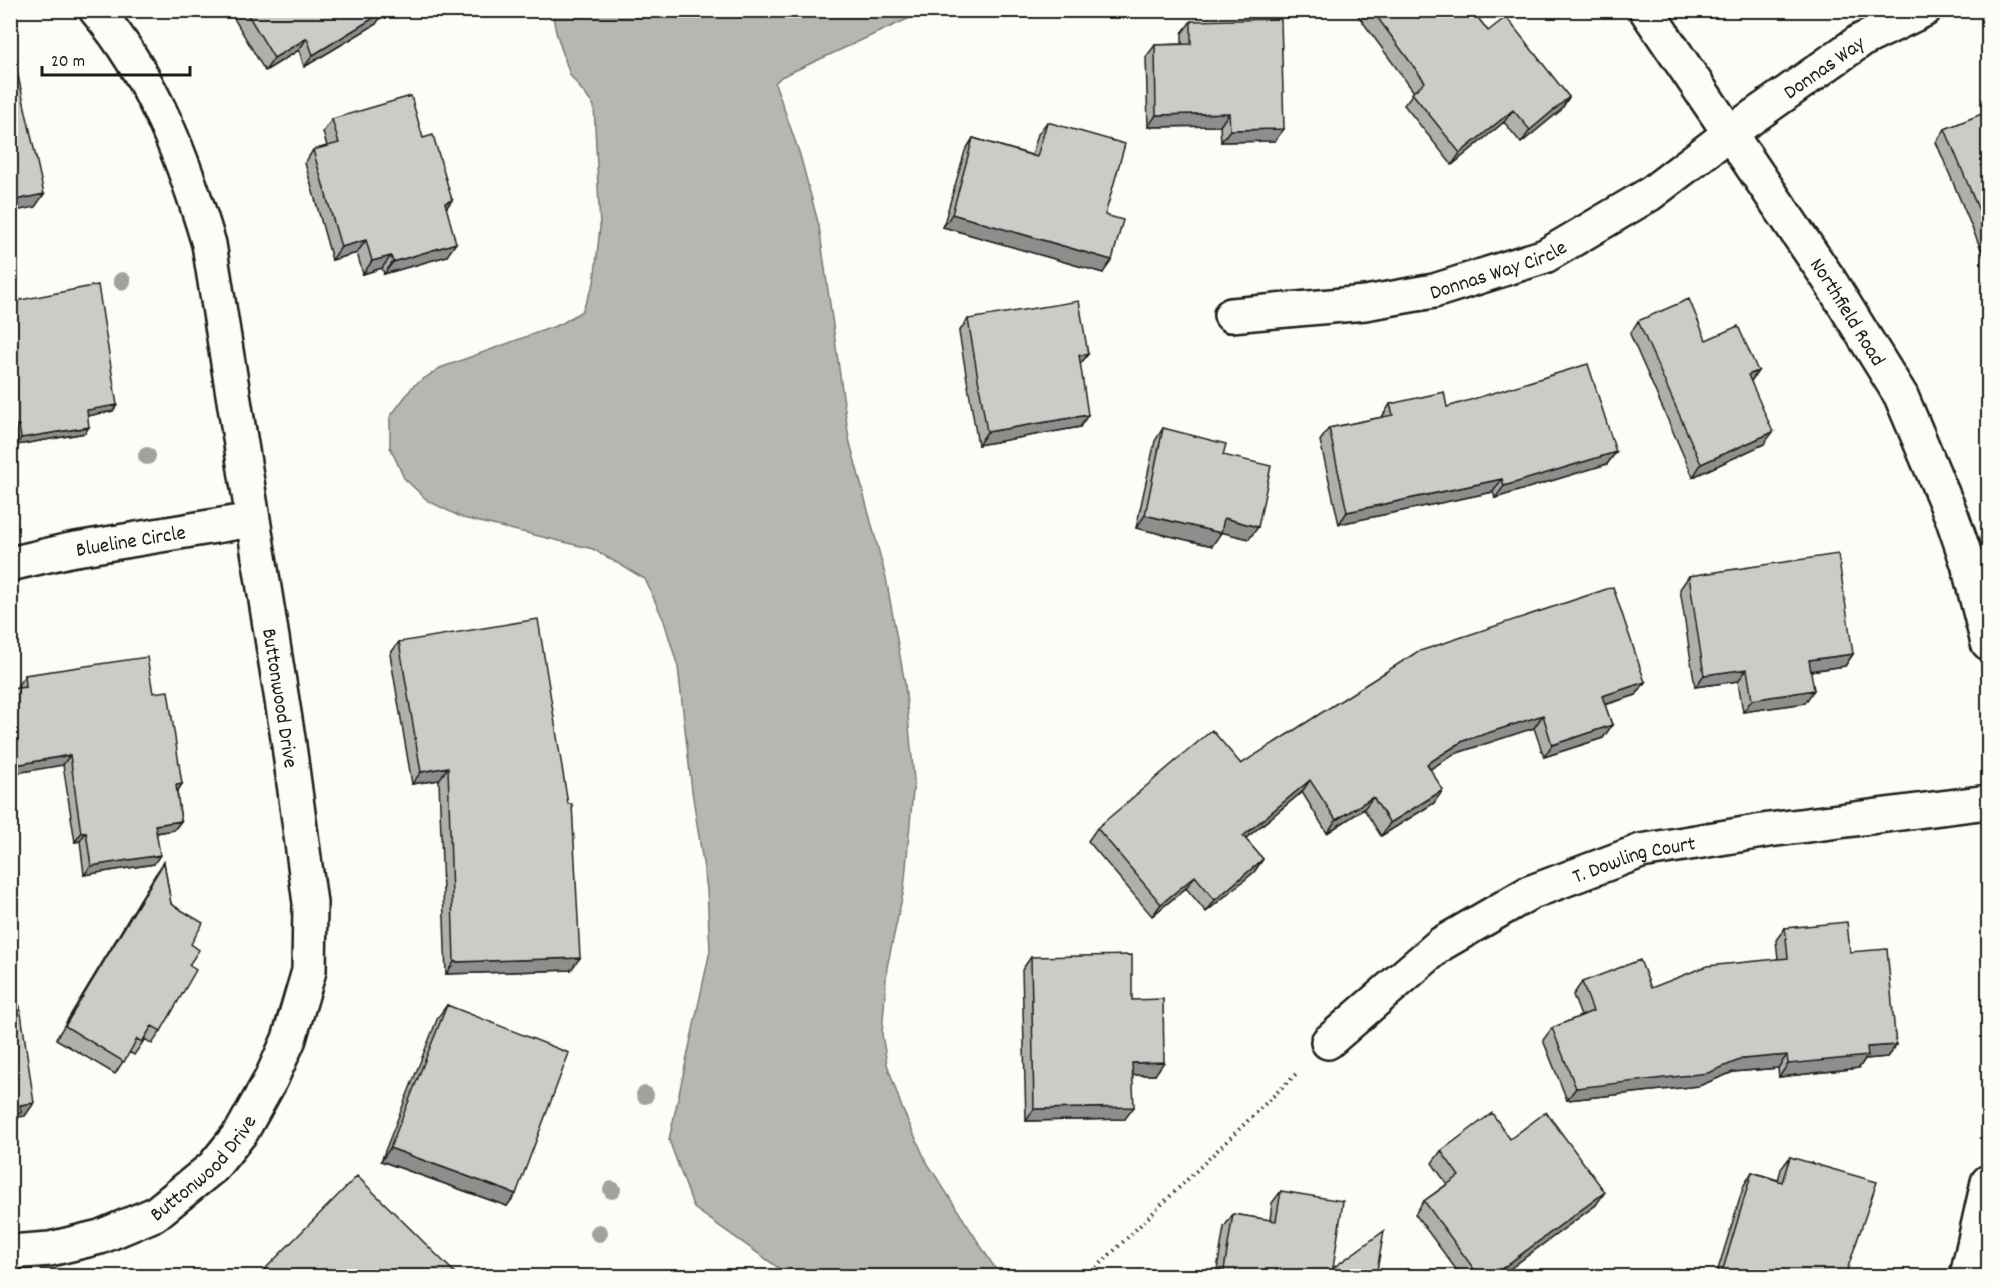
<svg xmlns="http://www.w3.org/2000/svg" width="1999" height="1287" font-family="Dekko,sans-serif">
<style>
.water{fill:#b7b6b2;stroke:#797876;stroke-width:1.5}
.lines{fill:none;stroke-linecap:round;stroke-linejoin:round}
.minor-casing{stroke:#1c1c1c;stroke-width:38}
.path{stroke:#1c1c1c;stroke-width:4;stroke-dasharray:1.5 4.5;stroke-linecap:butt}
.minor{stroke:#fdfcf7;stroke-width:33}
.tree{fill:#a2a19e}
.wall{fill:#afafac;stroke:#1c1c1c;stroke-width:1.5}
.shaded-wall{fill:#8f8e8c;stroke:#1c1c1c;stroke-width:1.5}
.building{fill:#cccbc8;stroke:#1c1c1c;stroke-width:1.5}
.labels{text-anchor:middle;stroke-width:6;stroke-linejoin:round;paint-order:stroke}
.street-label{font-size:21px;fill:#1c1c1c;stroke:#fdfcf7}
</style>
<rect width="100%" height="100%" fill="#fdfcf7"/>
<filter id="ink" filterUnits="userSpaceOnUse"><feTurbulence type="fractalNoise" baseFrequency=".0167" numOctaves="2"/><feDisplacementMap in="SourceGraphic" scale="12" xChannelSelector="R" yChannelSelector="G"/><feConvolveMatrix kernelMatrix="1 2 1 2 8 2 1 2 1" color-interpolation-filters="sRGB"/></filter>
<g filter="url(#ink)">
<!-- water -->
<path class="water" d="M552,11H925L781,77L775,83L800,155L819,226L849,439L886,578L905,684L914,780L904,889L887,967L882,1034L887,1064L902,1108L926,1161L1000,1276H790L694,1208L669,1140L710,951L707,889L692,791L678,667L664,621L645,579L593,549L463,518L428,501L404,478L390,447V417L413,386L440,368L561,324L582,311L594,283L600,227L594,106L570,75L556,32Z"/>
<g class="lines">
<defs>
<g id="minor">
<path id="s1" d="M1646,10L1828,278L1901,396L1952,517L1968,564L1988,643"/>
<path id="s2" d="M1231,315L1365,303L1434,291L1545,256L1650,194L1730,133L1860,41L1924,10"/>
<path id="s3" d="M10,564L70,550L252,520"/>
<path id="s4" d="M1328,1042L1441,944L1529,893L1641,851L1769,830L1988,802"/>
<path id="s5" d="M10,1252L50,1249L100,1237L155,1214L213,1167L242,1131L271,1079L289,1039L309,971L310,903L288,738L209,244C185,163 152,75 96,10"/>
<path d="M1967,1276L1988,1182"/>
</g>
</defs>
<!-- minor casing -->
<use href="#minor" class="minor-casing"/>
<!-- path -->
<path class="path" d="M1088,1276L1298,1072"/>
<!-- minor -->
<use href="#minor" class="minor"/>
</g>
<!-- trees -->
<g class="tree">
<circle cx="122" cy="281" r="9"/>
<circle cx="147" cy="456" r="9"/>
<circle cx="645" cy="1095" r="9"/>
<circle cx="612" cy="1190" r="9"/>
<circle cx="599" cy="1233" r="9"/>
</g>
<!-- wall -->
<path class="wall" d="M229,10H385L376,24L304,67L299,50L265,71Z
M1354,10H1472L1488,31L1569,97L1561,110L1521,143L1504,122L1452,165L1404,105L1414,92Z
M1191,21L1275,141L1221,142L1220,126L1148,127L1146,57L1155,45L1182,44V33Z
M1989,111V268L1936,142L1945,129Z
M332,119L423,138L452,200L446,208L447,256L384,274L382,268L363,274L357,253L332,260L305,163L313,150L327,146L323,132Z
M1047,122L1105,215L1103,273L943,227L965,151L973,138L1032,155L1038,134Z
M10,302L117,405L113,411L87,416L85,433L17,445L15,431Z
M968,319L1088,354L1080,364V427L978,445L959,332Z
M1638,321L1706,340L1758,371L1751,381L1764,444L1693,477L1630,334Z
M1390,404L1447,407L1616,452L1607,464L1495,498L1493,492L1339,524L1320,441L1329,428L1382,417Z
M1163,428L1223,455L1258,527L1249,539L1221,532L1212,546L1136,528L1155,441Z
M1689,576L1853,654L1845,666L1811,671L1805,703L1743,712L1738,681L1695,687L1680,589Z
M399,642L571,970L446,974L439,780L412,784L390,654Z
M25,675L153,693L182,784L177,792L181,821L174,830L157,833L154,864L84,875L80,841L75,842L63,765L19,688L18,685Z
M1645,682L1636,695L1605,705L1612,725L1603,738L1544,757L1534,728L1454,754L1430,769L1434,803L1381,836L1364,809L1327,833L1302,792L1245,839L1263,859L1254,872L1206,912L1186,888L1152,916L1088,841L1097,828L1241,764Z
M164,862L171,904L191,944L189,965L161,1031L152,1044L145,1039L134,1055L129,1052L115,1074L56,1039L155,875Z
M1785,928L1896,1045L1887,1057L1865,1059L1859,1068L1779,1077L1778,1068L1733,1072L1699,1086L1567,1100L1543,1040L1552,1028L1581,1016L1573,995L1582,982L1651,988L1778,959L1776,940Z
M1031,957L1132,1000L1155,1075H1133L1125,1119L1026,1121L1022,970Z
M447,1005L507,1206L381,1161L438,1017Z
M1510,1139L1596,1205L1500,1276H1461L1415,1214L1424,1201L1447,1184L1432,1163L1441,1151Z
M1790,1157L1845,1276H1716L1744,1185L1752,1172L1778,1180L1781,1169Z
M1281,1191L1333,1268L1376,1276H1216L1224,1227L1233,1214L1270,1220L1272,1203Z
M265,1269L451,1276H259Z"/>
<!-- shaded-wall -->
<path class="shaded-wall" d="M385,11L376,24L304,67L313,55Z
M307,38L299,50L265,71L274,58Z
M1569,97L1561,110L1521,143L1530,130Z
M1513,110L1504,122L1452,165L1460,153Z
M1229,113L1220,126L1148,127L1156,115Z
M1284,129L1275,141L1221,142L1230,130Z
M44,194L35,207L10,212V201Z
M452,200L443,213L445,203Z
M952,214L1112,260L1103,273L943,227Z
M366,240L357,253L332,260L341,247Z
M456,243L447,256L384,274L393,262Z
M391,256L382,268L363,274L372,261Z
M1088,354L1079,366V355Z
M1758,371L1749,384L1748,375Z
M117,405L113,411L82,417L87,410Z
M1088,415L1080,427L978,445L987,432Z
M19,425L15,431L10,432V426Z
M89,427L85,433L17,445L21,438Z
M1773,432L1764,444L1693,477L1701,464Z
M1616,452L1607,464L1495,498L1504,486Z
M1502,479L1493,492L1339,524L1347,512Z
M1145,515L1221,533L1212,546L1136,528Z
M1224,518L1258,527L1249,539L1216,531Z
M1853,654L1845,666L1801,672L1809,660Z
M1747,669L1738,681L1695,687L1704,675Z
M1645,682L1636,695L1594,708L1602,696Z
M1814,690L1805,703L1743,712L1752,700Z
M1543,715L1534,728L1454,754L1418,777L1427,764L1463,741Z
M1612,725L1603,738L1544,757L1552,745Z
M70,755L63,765L10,774V766Z
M448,767L439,780L412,784L421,772Z
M1310,780L1302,792L1234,848L1243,836Z
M182,784L176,793V785Z
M1443,790L1434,803L1381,836L1390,823Z
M1373,797L1364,809L1327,833L1336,820Z
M181,821L174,830L149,834L155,825Z
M86,832L80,841L75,842L81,833Z
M160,855L154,864L84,875L91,866Z
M1263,859L1254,872L1206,912L1215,900Z
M1195,876L1186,888L1152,916L1161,904Z
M580,958L571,970L446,974L454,962Z
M1896,1045L1887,1057L1865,1059L1859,1068L1779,1077L1788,1064L1867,1047Z
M1787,1055L1778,1068L1733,1072L1699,1086L1567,1100L1576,1088L1742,1059Z
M1164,1062L1155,1075H1124L1132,1063Z
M34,1103L25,1116L19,1117L13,1126H10V1115L20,1105Z
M1134,1107L1125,1119L1026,1121L1034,1109Z
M390,1148L516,1194L507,1206L381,1161Z
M1605,1192L1596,1205L1500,1276H1492Z"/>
<!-- building -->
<path class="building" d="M245,10H385V11L313,55L307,38L274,58Z
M1372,10H1472L1488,31L1506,17L1569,97L1530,130L1513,110L1460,153L1412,93L1425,82Z
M1281,19L1284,129L1230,130L1229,113L1156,115L1155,45L1191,44V21Z
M15,62L44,194L10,201V63Z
M411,96L423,138L433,135L452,200L445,203L456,243L393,262L391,256L372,261L366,240L341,247L313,150L339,143L332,119Z
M1989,111V235L1945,129Z
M1047,122L1125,144L1105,215L1123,220L1112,260L952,214L973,138L1037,157Z
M98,285L117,405L87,410L89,427L21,438L19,425L10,426V302Z
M1689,299L1706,340L1738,326L1758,371L1748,375L1773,432L1701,464L1638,321Z
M1079,301L1088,354L1079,355L1088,415L987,432L968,319Z
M1588,364L1616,452L1504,486L1502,479L1347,512L1329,428L1393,415L1390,404L1444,392L1447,407Z
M1163,428L1226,444L1223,455L1271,466L1258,527L1224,518L1221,533L1145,515Z
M1838,554L1853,654L1809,660L1814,690L1752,700L1747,669L1704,675L1689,576Z
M1613,587L1645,682L1602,696L1612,725L1552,745L1543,715L1463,741L1427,764L1443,790L1390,823L1373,797L1336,820L1310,780L1243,836L1263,859L1215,900L1195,876L1161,904L1097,828L1212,730L1241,764L1417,652Z
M538,619L568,804H572L580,958L454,962L448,767L421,772L399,642Z
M147,657L153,693L168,691L182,784L176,785L181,821L155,825L160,855L91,866L86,832L81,833L70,755L10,766V689L26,687L25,675Z
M164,862L171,904L203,923L191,944L199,950L189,965L196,970L161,1031L152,1026L142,1042L137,1039L124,1062L65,1026Z
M1847,922L1850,952L1887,949L1896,1045L1867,1047L1868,1056L1788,1064L1787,1055L1742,1059L1708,1073L1576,1088L1552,1028L1593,1011L1582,982L1640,960L1651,988L1707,966L1788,958L1785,928Z
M1132,955V1000L1163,999L1164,1062L1132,1063L1134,1107L1034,1109L1031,957Z
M447,1005L569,1053L516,1194L390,1148Z
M20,1006L34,1103L20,1105L21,1113L10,1115V1007Z
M1546,1112L1605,1192L1492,1276H1479L1424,1201L1459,1176L1441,1151L1492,1113L1510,1139Z
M1790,1157L1877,1182L1845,1276H1721L1752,1172L1782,1182Z
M357,1176L454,1272L450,1276H272L265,1269Z
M1281,1191L1343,1201L1333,1268L1384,1231L1376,1276H1223L1233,1214L1276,1221Z"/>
</g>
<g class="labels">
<!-- street labels -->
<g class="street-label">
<text dy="7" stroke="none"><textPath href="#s2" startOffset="658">Donnas Way</textPath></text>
<text dy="7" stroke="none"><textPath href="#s2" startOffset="272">Donnas Way Circle</textPath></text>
<text dy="7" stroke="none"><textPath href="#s1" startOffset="363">Northfield Road</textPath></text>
<text dy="7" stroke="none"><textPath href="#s3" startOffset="123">Blueline Circle</textPath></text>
<text transform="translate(281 698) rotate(81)" y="7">Buttonwood Drive</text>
<text dy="7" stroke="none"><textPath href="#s4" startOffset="362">T. Dowling Court</textPath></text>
<text dy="7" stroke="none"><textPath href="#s5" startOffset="218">Buttonwood Drive</textPath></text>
</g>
</g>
<!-- margin -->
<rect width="1999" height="1287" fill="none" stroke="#fdfcf7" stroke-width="36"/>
<rect x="18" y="18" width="1963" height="1251" fill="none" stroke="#1c1c1c" stroke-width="2" filter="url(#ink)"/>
<!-- scale -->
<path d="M42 66v9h148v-9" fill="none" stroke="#1c1c1c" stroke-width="3"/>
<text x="51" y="66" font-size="18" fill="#1c1c1c" stroke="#fdfcf7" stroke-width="4.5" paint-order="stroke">20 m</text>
</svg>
